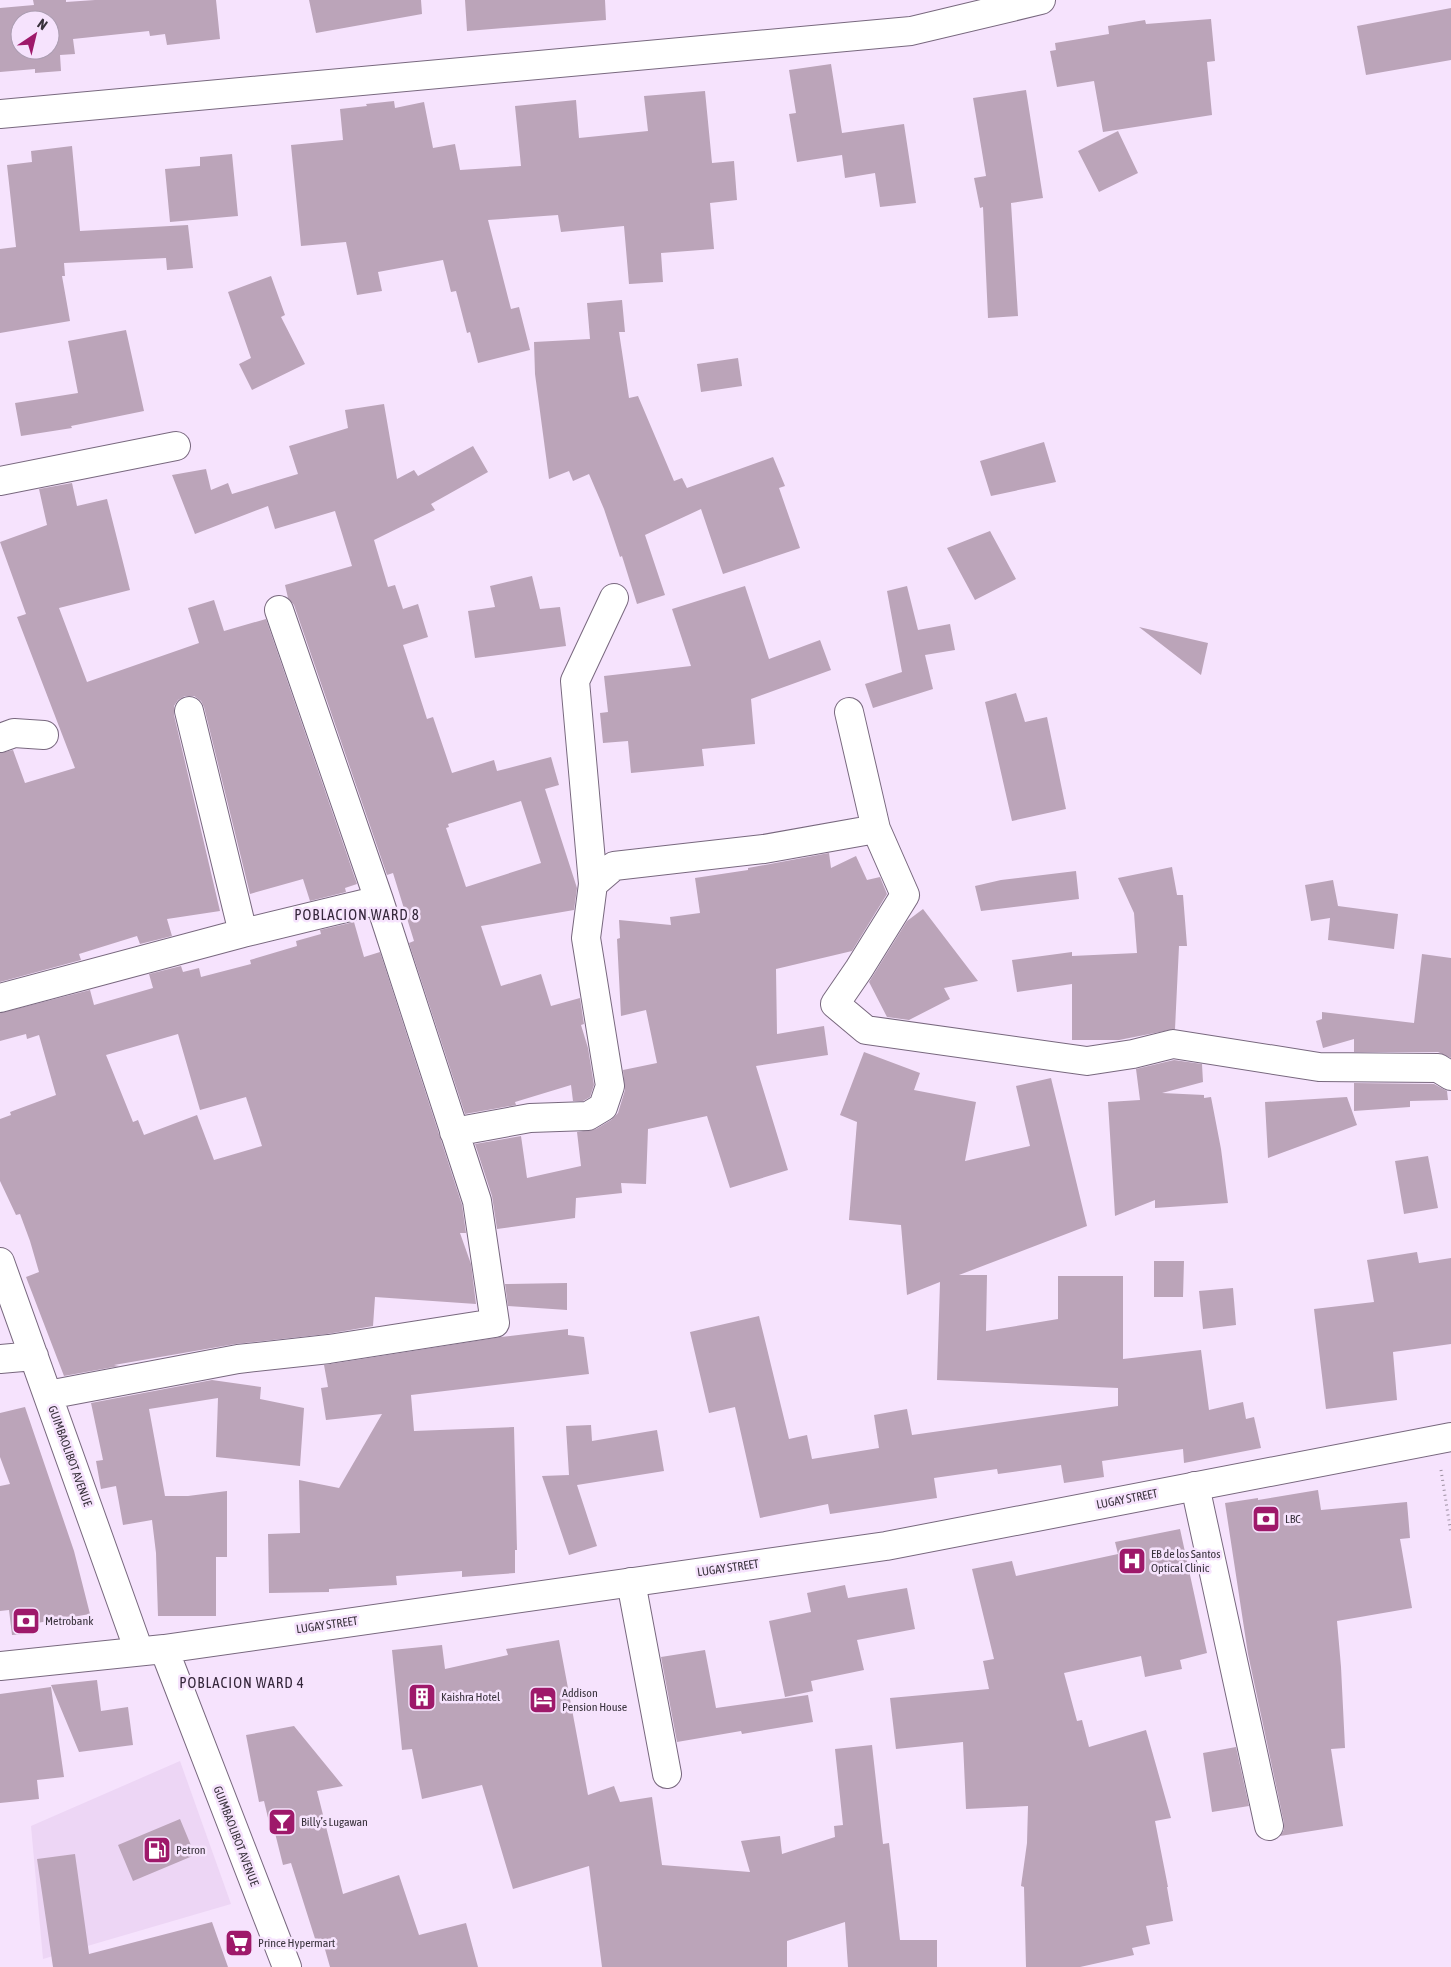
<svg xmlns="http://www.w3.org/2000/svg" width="1451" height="1967" font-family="'Asap Condensed',sans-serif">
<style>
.built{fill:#edd6f5}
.building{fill:#bba4b9;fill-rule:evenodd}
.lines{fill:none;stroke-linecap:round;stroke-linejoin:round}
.minor-casing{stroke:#78687e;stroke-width:30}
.major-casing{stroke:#78687e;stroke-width:30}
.path{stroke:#9d90a2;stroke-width:3;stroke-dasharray:1 4;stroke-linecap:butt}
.minor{stroke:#fff;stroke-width:28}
.major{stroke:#fff;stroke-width:28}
.labels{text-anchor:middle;stroke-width:5;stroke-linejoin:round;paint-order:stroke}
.street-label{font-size:12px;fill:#39323c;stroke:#f6e3fd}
.poi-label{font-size:12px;fill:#39323c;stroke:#f6e3fd;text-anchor:start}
.quarter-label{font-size:15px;letter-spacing:1px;fill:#35273b;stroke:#f6e3fd}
</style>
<rect width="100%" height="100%" fill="#f6e3fd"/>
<!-- built -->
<path class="built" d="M180,1761L231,1904L43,1959L31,1826Z"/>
<!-- building -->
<path class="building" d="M33,0H66V2L95,0H216L220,39L167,45L165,34L150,36L149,31L73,39L75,54L60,55L61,71L35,73V69L0,72V8L34,5ZM20,20H50V50H20Z
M309,0H421L422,14L316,33Z
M465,0H605L606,20L467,31Z
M1451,8V60L1366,75L1357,26Z
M1211,19L1215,61L1207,62L1212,115L1103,132L1094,81L1057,87L1050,51L1056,50L1055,43L1109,34L1108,26L1145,20L1146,24Z
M831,64L842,133L904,124L916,203L880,207L875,173L845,178L842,155L797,162L789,114L796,113L789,70Z
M1026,90L1043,198L1011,203L1018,316L988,318L983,207L980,208L974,178L986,176L973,98Z
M705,91L712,163L734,161L737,200L710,203L714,249L661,253L663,282L629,284L624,226L561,232L558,215L488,220L511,309L519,307L530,350L478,363L470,332L467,333L456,291L451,292L443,260L378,272L382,291L357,295L346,242L301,246L291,145L343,140L340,109L367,106L366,104L394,101L395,108L424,102L433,148L455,144L460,170L521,166L515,106L576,100L579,138L648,131L644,96Z
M1118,131L1138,173L1099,192L1078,151Z
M72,146L80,231L188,225L193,268L167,270L166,258L64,263L65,276H62L70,321L0,333V249L16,247L7,165L32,162L31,151Z
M232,154L238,216L170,222L165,169L200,166V157Z
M271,276L285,315L281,317L305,364L252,390L239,364L251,358L228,292Z
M622,300L625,332H619L629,398L638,396L674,481L682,478L687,488L773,457L785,486L779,488L800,548L723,574L701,509L645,535L665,595L637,604L622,556L620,557L604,509L589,474L573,481L569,471L549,479L535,374L534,342L590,339L587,303Z
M126,330L144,411L71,426L72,428L21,436L15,403L78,393L68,341Z
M738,358L742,386L701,392L697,364Z
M384,404L397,479L414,470L418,476L473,446L488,472L431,504L435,510L374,540L388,587L395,585L403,609L418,604L428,637L403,645L427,719L433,717L452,773L494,760L497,771L551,757L559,785L545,789L577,888L574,910L481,926L501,986L541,974L551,1006L580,998L584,1024L581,1025L588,1048L594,1085L590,1097L583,1101H573L571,1085L515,1102L516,1105L465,1114L409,943L414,941L393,873L387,875L294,605L288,598L285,585L352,566L335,511L275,529L268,506L195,534L172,475L206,469L211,490L228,483L232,494L298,474L289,446L348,428L345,410ZM521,801L541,863L466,887L446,828L449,827L448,824Z
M1044,442L1056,482L991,496L980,461Z
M72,483L77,506L107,499L130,590L59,608L87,682L199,643L188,608L214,600L224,631L266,619L357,884L345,888L346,892L310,901L303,879L250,894L204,707L201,701L194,696H185L178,700L174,706V715L220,911L167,919L172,936L140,944L137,936L79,954L81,960L0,982V753L13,750L25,783L75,768L17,617L26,614L0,542L47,525L39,489Z
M990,531L1016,579L975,600L947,548Z
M532,576L540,609L560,607L566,646L475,658L468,611L495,607L490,586Z
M745,586L769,659L820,640L831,670L751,699L755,744L702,749L704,766L631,773L628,741L603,743L600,713L608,712L604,676L691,666L672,609Z
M907,586L918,630L950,624L955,650L925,655L933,689L873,708L865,684L902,672L887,591Z
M1139,627L1208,643L1201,675Z
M1016,693L1025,722L1047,717L1066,809L1012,821L985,702Z
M829,853L831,868L856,856L867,880L880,877L887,894L852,951L776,969L777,1034L824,1026L828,1055L756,1066L788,1170L730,1188L707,1116L648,1129L646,1184L621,1183L622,1193L576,1198L575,1218L497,1229L492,1196L475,1144L521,1136L527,1178L581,1166L577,1132L596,1129L611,1120L618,1113L625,1090L623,1070L657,1063L646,1010L621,1016L617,939L620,938L619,920L671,925L670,917L700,913L695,878L748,870V868Z
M1172,867L1177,895H1183L1187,946H1179L1175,1029L1119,1040H1072V984L1017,992L1012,960L1072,952V956L1137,953L1134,913L1118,878Z
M1076,871L1079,899L981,911L975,886L1001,880Z
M1333,880L1338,906L1398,914L1394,949L1328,940L1330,918L1311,921L1305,885Z
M923,909L978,981L944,988L950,999L909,1020L887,1017L869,982L907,921Z
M354,922L364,957L380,952L462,1205L466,1233H460L471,1264L476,1304L375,1297L373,1326L327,1334L235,1344L114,1365L119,1366L64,1376L26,1277L39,1272L30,1241L20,1214L16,1215L0,1181V1119L11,1115L10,1112L56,1095L39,1035L27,1039L26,1034L0,1041V1013L90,990L94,1005L153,988L149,974L181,966L183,972L199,968L201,977L251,964L250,960L297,946L296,941L321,934L320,930ZM178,1034L200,1110L246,1097L262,1146L214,1160L197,1115L144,1135L138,1120L133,1122L106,1055Z
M1422,954L1451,958V1058L1438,1052H1354V1039L1323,1048L1316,1021L1322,1019V1012L1414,1023Z
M864,1052L920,1073L914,1090L976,1102L965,1161L1030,1146L1016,1086L1051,1078L1087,1226L959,1275H987L986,1331L1058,1319V1276H1123V1359L1201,1350L1209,1410L1243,1402L1246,1419L1254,1417L1261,1448L1184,1463L1183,1449L1102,1461L1104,1477L1064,1483L1061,1465L998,1474L997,1469L934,1478L937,1498L830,1514L828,1504L760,1518L735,1407L709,1413L690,1332L759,1316L789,1439L807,1435L812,1459L879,1448L874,1415L907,1409L912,1435L1118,1406V1388L937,1380L940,1282L907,1295L901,1225L849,1220L857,1122L840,1115Z
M1174,1060L1202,1064L1203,1082L1162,1093L1204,1095V1098L1211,1097L1221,1149L1228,1203L1155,1208V1200L1115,1216L1108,1102L1140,1100L1136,1069Z
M1354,1083L1434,1084L1447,1091L1448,1100L1410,1101V1107L1354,1111Z
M1347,1097L1357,1125L1268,1158L1265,1102Z
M1428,1156L1438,1208L1404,1214L1395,1161Z
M1417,1252L1419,1263L1451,1258V1344L1393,1352L1397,1400L1326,1409L1314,1309L1374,1302L1367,1260Z
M1154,1261H1184L1183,1297H1154Z
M567,1283V1310L508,1306L505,1284Z
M1233,1288L1236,1325L1203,1329L1199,1291Z
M568,1329V1335L584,1337L589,1374L411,1395L414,1431L514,1427L517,1550H515V1573L462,1577V1571L396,1576L397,1585L329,1589V1592L269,1593L268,1534L300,1533L299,1480L339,1488L382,1414L326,1420L321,1388L328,1387L324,1365L501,1337Z
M212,1380L261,1387L260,1399L304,1408L300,1466L216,1457L218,1398L149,1409L165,1496H188L227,1491V1557H216V1616H158L156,1553L152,1520L123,1525L116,1486L101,1489L96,1461L103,1460L91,1403Z
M25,1407L74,1551L90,1614L37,1623L38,1633L12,1635L9,1610L0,1611V1486L10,1484L0,1457V1413Z
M591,1425L592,1441L657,1430L664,1471L577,1485L597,1546L569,1555L542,1476L569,1475L566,1426Z
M1318,1490L1321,1510L1407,1502L1410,1538L1400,1539L1412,1608L1337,1621L1341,1667L1345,1748L1331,1749L1343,1826L1280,1836L1284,1830V1823L1248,1654L1225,1503L1258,1498V1500Z
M1180,1529L1207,1653L1180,1660L1182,1669L1145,1677L1141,1656L1064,1673L1077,1721L1082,1720L1089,1747L1146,1730L1171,1818L1155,1821L1168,1887H1167L1173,1921L1146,1926L1150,1944L1132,1948L1134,1955L1080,1967H1026L1024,1887L1021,1886L1027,1843L1028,1806L966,1809L963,1742L896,1749L890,1698L989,1689L983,1661L994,1659L972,1569L1012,1561L1016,1576L1118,1554L1115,1542Z
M845,1585L848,1598L907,1588L915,1629L857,1640L864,1670L811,1681L813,1691L785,1697L769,1621L811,1612L807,1593Z
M559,1640L588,1795L614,1786L620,1802L652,1797L662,1865L750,1872L741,1841L780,1836L782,1854L835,1837L834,1826L843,1825L835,1749L872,1745L883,1844L889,1843L900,1940H937V1967H848L845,1922L787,1941V1967H602L589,1866L513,1889L482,1785L422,1799L412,1749L402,1750L392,1650L442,1645L445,1669L508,1655L506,1649Z
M705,1650L716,1708L808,1695L813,1722L742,1734L741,1731L677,1742L661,1657Z
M97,1680L101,1711L128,1707L133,1745L79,1752L51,1685Z
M51,1687L64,1777L37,1780L39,1799L0,1803V1694Z
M294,1726L343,1786L317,1791L343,1894L399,1875L419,1935L466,1923L478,1967H330L324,1946L318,1948L291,1863L283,1865L272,1821L269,1822L264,1801L259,1802L246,1735Z
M1236,1747L1249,1806L1212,1812L1203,1753Z
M180,1819L195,1855L133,1881L118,1845Z
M75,1854L89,1954L212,1922L228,1967H53L37,1859Z"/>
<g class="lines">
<defs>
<path id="minor" d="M0,114L911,31L1041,0
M0,481L176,446
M189,711L243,933
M849,712L876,829L905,895L859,969L835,1004L866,1030L1087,1061L1133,1054L1173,1044L1319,1067L1438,1068L1451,1076
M0,738L14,733L44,735
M593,884L575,681L614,598
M0,998L243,933L379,900
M454,1132L530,1118L588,1116L603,1107L610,1086L586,938L593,884L614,866L764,849L876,829
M0,1262L139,1651
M0,1359L34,1356
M48,1395L238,1359L329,1349L495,1323L477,1201L379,900L279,610
M1195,1486L1269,1826
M631,1582L667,1774"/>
<path id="major" d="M164,1649L287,1967
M0,1666L164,1649L886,1546L1451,1437"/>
</defs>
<!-- minor casing -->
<use href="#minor" class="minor-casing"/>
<!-- major casing -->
<use href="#major" class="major-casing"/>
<!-- path -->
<path class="path" d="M1441,1470L1451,1534"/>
<!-- minor -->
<use href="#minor" class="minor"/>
<!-- major -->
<use href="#major" class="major"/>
</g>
<!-- icons -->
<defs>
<symbol id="bank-square" viewBox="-11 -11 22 22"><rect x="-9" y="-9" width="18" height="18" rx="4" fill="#9e196a" stroke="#f6e3fd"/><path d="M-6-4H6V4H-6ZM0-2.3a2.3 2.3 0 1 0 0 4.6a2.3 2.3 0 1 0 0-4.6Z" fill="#fff"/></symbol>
<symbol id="hospital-square" viewBox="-11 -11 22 22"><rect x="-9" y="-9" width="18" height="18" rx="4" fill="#9e196a" stroke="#f6e3fd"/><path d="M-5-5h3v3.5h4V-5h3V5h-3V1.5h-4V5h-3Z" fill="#fff"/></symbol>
<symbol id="building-square" viewBox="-11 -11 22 22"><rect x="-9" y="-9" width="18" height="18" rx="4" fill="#9e196a" stroke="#f6e3fd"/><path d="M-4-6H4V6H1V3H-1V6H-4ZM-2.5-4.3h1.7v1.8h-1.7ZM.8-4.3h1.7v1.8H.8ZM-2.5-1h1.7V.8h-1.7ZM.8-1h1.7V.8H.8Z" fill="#fff"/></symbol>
<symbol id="hotel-square" viewBox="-11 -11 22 22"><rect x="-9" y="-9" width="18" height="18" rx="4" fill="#9e196a" stroke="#f6e3fd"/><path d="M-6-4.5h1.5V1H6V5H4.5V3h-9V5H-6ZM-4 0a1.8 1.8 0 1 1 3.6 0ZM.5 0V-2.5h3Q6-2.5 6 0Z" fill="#fff"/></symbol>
<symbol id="bar-square" viewBox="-11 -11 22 22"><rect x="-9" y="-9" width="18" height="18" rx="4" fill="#9e196a" stroke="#f6e3fd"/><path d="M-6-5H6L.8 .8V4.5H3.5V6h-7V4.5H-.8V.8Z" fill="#fff"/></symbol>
<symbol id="fuel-square" viewBox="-11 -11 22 22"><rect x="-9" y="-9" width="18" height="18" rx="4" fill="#9e196a" stroke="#f6e3fd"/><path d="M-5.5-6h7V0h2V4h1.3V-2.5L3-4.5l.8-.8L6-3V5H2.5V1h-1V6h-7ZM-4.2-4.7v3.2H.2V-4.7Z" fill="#fff"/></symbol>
<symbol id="supermarket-square" viewBox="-11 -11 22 22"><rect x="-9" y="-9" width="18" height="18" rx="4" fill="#9e196a" stroke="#f6e3fd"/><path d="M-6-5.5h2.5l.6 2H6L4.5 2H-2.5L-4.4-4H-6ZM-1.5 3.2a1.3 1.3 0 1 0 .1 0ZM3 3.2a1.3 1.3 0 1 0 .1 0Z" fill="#fff"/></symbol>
</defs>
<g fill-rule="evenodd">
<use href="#bank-square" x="1250" y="1503" width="32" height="32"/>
<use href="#hospital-square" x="1116" y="1545" width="32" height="32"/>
<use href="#bank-square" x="10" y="1605" width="32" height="32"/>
<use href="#building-square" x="406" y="1681" width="32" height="32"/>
<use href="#hotel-square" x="527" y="1684" width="32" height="32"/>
<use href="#bar-square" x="266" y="1806" width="32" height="32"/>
<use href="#fuel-square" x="141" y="1834" width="32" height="32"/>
<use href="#supermarket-square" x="223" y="1927" width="32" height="32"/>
</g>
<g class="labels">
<!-- street labels -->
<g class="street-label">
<text transform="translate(70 1456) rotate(70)" y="4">GUIMBAOLIBOT AVENUE</text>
<text transform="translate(1127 1499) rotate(-11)" y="4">LUGAY STREET</text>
<text transform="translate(728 1568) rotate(-8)" y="4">LUGAY STREET</text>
<text transform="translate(327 1625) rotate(-8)" y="4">LUGAY STREET</text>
<text transform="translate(236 1836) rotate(69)" y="4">GUIMBAOLIBOT AVENUE</text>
</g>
<!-- poi labels -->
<g class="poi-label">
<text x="1285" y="1523">LBC</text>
<text x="1151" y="1558">EB de los Santos<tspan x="1151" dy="14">Optical Clinic</tspan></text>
<text x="45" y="1625">Metrobank</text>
<text x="562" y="1697">Addison<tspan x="562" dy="14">Pension House</tspan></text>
<text x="441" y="1701">Kaishra Hotel</text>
<text x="301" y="1826">Billy’s Lugawan</text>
<text x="176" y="1854">Petron</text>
<text x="258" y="1947">Prince Hypermart</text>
</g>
<!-- quarter labels -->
<g class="quarter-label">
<text x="357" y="920">POBLACION WARD 8</text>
<text x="242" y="1688">POBLACION WARD 4</text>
</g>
</g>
<!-- north arrow -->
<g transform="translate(35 35) rotate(35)"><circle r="24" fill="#f6e3fd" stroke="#aa9cb0"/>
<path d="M0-4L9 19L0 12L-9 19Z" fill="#9e196a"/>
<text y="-8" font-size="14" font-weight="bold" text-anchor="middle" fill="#39323c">N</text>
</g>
</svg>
